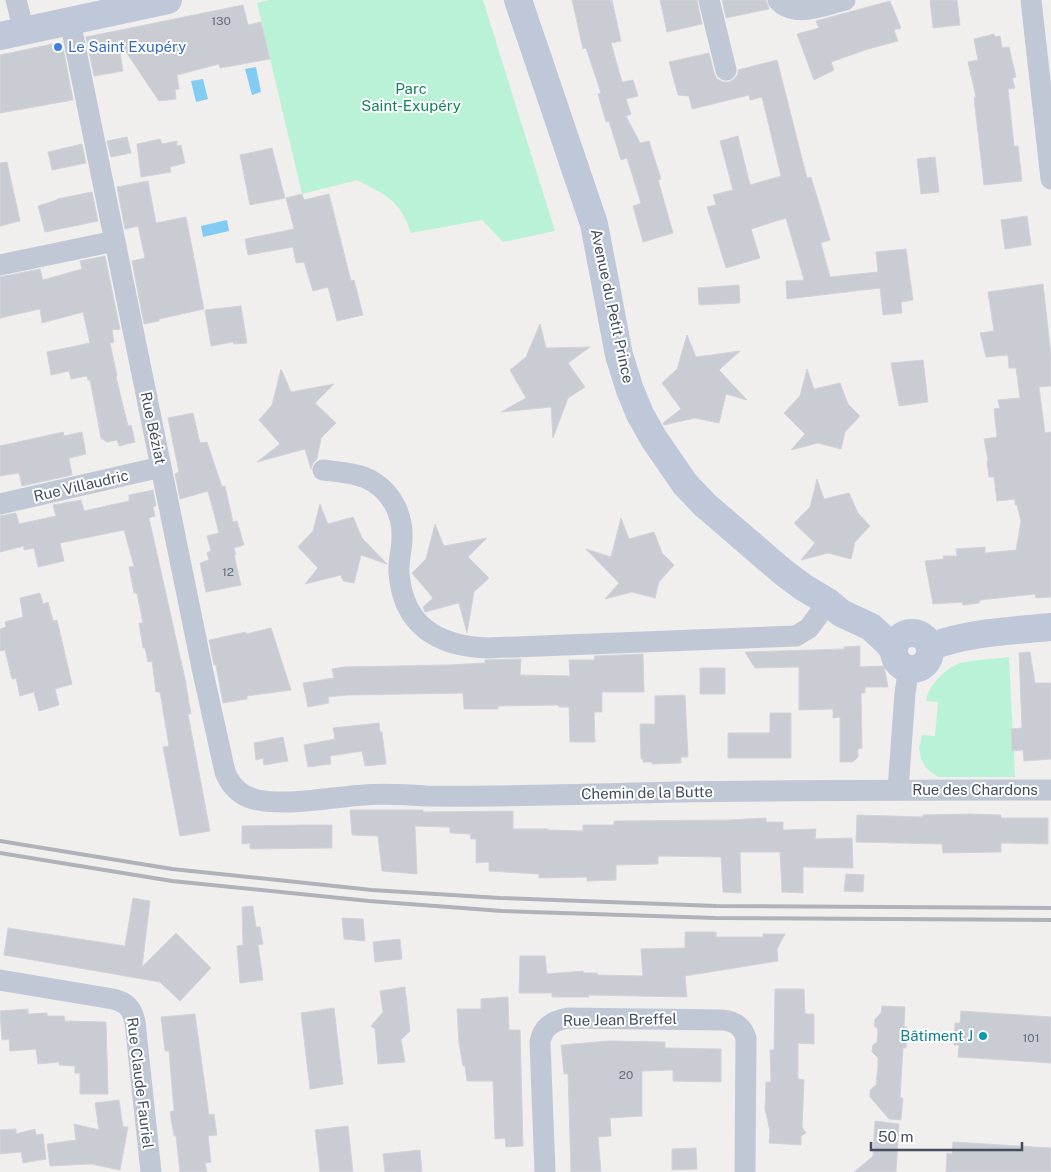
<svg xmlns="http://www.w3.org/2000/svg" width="1051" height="1172" font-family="'Public Sans',sans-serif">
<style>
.green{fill:#b9f2d7}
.water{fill:#82ccf3}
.building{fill:#caccd4;stroke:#d2d3da}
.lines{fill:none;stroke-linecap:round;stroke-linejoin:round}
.street{stroke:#c0c8d5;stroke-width:21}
.secondary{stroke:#bfc8d9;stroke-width:28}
.rail{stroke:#b0b2b9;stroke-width:4}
.shop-dot{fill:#3f7fe0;stroke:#fff;stroke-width:2}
.culture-dot{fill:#0f9aa8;stroke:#fff;stroke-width:2}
.labels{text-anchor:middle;stroke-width:4;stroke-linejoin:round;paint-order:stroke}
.number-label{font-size:12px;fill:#666e7b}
.shop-label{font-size:15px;fill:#366cbe;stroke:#fff;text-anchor:start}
.park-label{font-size:15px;fill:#108459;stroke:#fff}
.street-label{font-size:15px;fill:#454e5d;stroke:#fff}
.culture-label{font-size:15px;fill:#0d838f;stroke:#fff;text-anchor:end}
</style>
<rect width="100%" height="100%" fill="#f1eeee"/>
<!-- green -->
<path class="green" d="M270,0H483L555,231L503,242L482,220L411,233C400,200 386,195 357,180L302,194L257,3Z
M1009,657L1015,777H938L926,768L921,759L919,748L922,735L935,736L938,702L926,701C928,686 944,670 958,664C966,660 997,659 1009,657Z"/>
<!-- water -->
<path class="water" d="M256,67L261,92L252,95L245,69Z
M203,79L208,99L196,102L191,81Z
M227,220L229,231L203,237L201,226Z"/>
<!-- building -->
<path class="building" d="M572,0H612L621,41L611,43L622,82L633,80L638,96L626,99L631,114L626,116L640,143L649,141L661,179L658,180L673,233L643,242L633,206L641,203L627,158L621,160L609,121L606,122L598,94L601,93L586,48L583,49Z
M660,0H697L702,24L667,32Z
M722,0H766L769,9L726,18Z
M930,0H957L960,25L933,28Z
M890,1L901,28L894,30L898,41L868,49L831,62L834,70L814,80L797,34L819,28L816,21Z
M243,5L248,25L261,22L270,59L220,68L219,64L177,75L179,89L175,90L176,99L159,101L118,40L123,71L94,76L86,37Z
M994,34L995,37L1000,36L1002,48L1009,47L1016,77L1012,78L1015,88L1008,89L1014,146H1018L1022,181L984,185L974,98L976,97L968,62L978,60L974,39Z
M62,42L73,100L0,113V55Z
M709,53L714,73L717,79L723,82H729L734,79L738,74V70L777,60L807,178L811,177L830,240L821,243L830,277L878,272L876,252L906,249L913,300L901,302L902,313L883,315L880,288L787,299L786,281L804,280L786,218L751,229L760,258L726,268L707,207L716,205L713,195L733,190L720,141L738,136L750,185L781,176L762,97L750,100L749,95L692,109L689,96L678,95L669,62Z
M127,137L131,153L111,157L107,141Z
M160,139L162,144L177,141V146L181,145L185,163L170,167L171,172L141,177L137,144Z
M82,144L86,163L52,170L48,152Z
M272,148L285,198L250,205L240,155Z
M935,157L939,192L921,194L917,159Z
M7,162L20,221L0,226V163Z
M148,181L156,223L186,217L204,309L159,319V321L144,324L132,261L145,258L138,226L125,229L117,187Z
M92,192L98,221L45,232L38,206L57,200V199Z
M302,194L304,200L329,194L351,281L354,280L363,315L337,321L328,287L313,291L304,262L296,263L293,247L248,255L245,239L294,229L286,198Z
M1027,216L1031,245L1005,249L1001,220Z
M105,256L120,329L112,330L114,342L110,343L117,376L116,377L128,426L131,425L135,442L119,446L117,440L107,442L101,438L90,380H88L87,376L71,379L69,371L51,375L47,352L90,343L83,312L42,323L40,309L0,318V277L40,269L43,280L82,269L80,261Z
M1043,284L1051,356V386L1039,387L1045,433L1051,432V597L1036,598L1035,594L980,600L979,603L963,605L962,602L933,604L925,561L944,559L943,556H957L956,549L985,547V553L1016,550L1021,521L1017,505H1015V499L997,501L994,477H989L987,461L988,460L984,439L997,437L994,409L1000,408L998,400L1020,398L1016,368H1009L1008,355L986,357L980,333L994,331L988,292Z
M739,285L740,303L699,305L698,288Z
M241,306L247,343L234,344L233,342L211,346L205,310Z
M540,324L546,348L590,347L568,363L585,387L568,398L553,438L551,407L501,412L526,398L510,370L526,357Z
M687,335L696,357L740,351L719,370L747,400L726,394L719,423L695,418L664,425L663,423L681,409L662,383L677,369Z
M923,360L928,402L899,406L891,363Z
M281,369L291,392L334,384L315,403L336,423L321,438L317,459L313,463L311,469L305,449L257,462L280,444L259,420L272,405Z
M807,369L814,389L840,383L848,404L860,416L845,432L841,449L818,443L791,450L805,434L784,413L800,396Z
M193,413L200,443L207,442L222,487H220L225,486L233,522L237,521L244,545L234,548L236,555H234L241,585L206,592L200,563L209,560L207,553L211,551L207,536L219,533L208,491L180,499L175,474L179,472L168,418Z
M63,432L64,436L82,432L86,454L69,458L72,475L22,486L19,473L0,476V446Z
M817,479L824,499L849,493L858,513L870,526L855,542L851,559L828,553L801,560L815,543L794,523L810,507Z
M153,490L156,506L153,507L155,516L149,518L185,679L191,714H188L210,831L180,836L163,747L169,746L160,692H156L152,661L148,662L145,648H143L139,623H143L137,593H134L129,567L134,566L124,530L60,543L64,561L38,567L34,548L24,550V546L0,552V516L16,513L19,524L56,516L53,505L81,500L84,511L129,501V495Z
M320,504L328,524L353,517L362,538L387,564L361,555L354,583L343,581L341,575L305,584L318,568L298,547L313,531Z
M621,518L629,539L654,532L662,553L674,565L659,582L655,598L632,592L605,599L619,583L586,549L611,557Z
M435,524L444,546L487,538L468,557L489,578L474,592L467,633L459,603L425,612L423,607L433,598L412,573L426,559Z
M40,593L43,604L48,602L53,621L57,620L72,684L55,689L59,705L39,711L34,692L20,696L16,678L12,679L5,650L0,651V629L6,627L5,622L23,617L20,598Z
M271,628L291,690L247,696V699L223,703L216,665H214L209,640L246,632V634Z
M860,646V667L884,666L888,687H865V693H861L862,748L858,749V757L853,762H840V717L833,718V709L799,710V667L755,668L745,652L844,649V647Z
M1030,652L1035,683H1051V759L1024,761L1023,750L1012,751L1011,729L1022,728L1019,653Z
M643,654L644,692H602V712H594L595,742H570L569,707H559L558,705L498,706V709H464L463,693L348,695L328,697L329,703L308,707L303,683L334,678L332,669L344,667L448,665L485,663V660L521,659L520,675L570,676L569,660H594L595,656Z
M700,668H725V694H700Z
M685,695L688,757H681V763L652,764V762H643V759H641L640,724H655V696Z
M770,713H791V758H728V733H770Z
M379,723L380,732H382L386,764L365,766L362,751L330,756L331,764L308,767L304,745L335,739L333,728Z
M283,737L288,761L264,765L263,758L256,760L254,743Z
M350,810H423V812L513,811V829H548V830L583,831V825H614V821L728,820L766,818V822H783V830L816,829L815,839L852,838L853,868L803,867V893L782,892L780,852H740L741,893L723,892L721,857L658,856V864L616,865V880L587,881V877L539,878V874L489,871V862L476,863V839H471L470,834L450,833V827L415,826L417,874L382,871L378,836L352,835Z
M970,814L1001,815V818H1048V844L1001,843V852L943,853L942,844L856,842L857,815L923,817V815Z
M303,825H332V848L250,849V843L242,844V826Z
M846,874L864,875L863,892L844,891Z
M133,898L150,901L142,967L176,933L211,968L180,1001L160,982L4,955L8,928L125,946Z
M253,906L256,927H260L263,944L258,945L263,980L240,983L237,946L243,945L242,907Z
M342,918L363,919L365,941L344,939Z
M685,932H716V937H763V934H785L777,949L778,961L685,976L687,997L588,995L589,997H552V993H519L520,956H545L547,974L583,971L584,973H597L598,975L643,976L641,949L685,948Z
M400,939L402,959L375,962L373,942Z
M405,987L410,1031L401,1040L405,1062L378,1064L375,1029L371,1026L383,1012L380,991Z
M775,989H804L805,1014H814V1044L798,1043V1079L804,1080L802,1127L806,1133L801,1136V1145L769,1143L770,1131L765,1109L766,1082H771L770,1050H774Z
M508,997L509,1030H520L523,1146L506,1147L505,1138L495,1139L493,1081H467L465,1066H463L459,1043L457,1009H481V999Z
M882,1006L905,1007L904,1027H907L906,1048H903L900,1098H903L901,1120L889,1119L870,1097V1090L876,1085L878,1066V1058L872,1052L873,1045L877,1042L878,1029L874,1026L875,1019L881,1013Z
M334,1008L343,1084L310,1089L301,1013Z
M28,1009V1014L47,1013V1016H64L65,1021L106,1022L108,1094H80V1073H75V1066L59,1065V1062L38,1064L36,1049L10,1051L9,1039L2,1040L0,1011Z
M961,1011L1051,1017V1063L958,1057L959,1045H954L955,1023H960Z
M195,1014L209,1115L214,1114L217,1135L208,1136L211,1162L205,1163L207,1172H180L176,1136H174L170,1112L174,1111L169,1051H165L161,1017Z
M609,1041L665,1042V1048L721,1049V1082L673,1081V1070L642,1071V1116L610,1118L611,1136L598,1137L601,1172H571L568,1074H564L561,1045Z
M119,1100L123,1127H128L120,1170L91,1164L50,1166L47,1144L76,1140L74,1124L99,1130L95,1103Z
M875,1121L899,1124L896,1172H854L873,1156Z
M348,1126L353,1172H320L315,1130Z
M16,1129V1134L35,1129L36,1135L43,1134L46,1159L23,1163L21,1152L0,1154V1130Z
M953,1142L1051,1148V1172H946L947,1153L952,1154Z
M696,1148L697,1169L672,1170V1149Z
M420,1150L422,1172H385L383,1154Z"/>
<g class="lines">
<!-- street -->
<path class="street" d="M16,0L24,31
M709,0L726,70
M778,0C794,19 824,5 845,0
M1031,0L1051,179
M70,21L202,668L225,772C231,787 242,797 258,800C290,806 332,797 364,795C384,793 406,795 427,796C510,797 593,794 676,792C801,790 926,790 1051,790
M0,265L115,241
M323,470C339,472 361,473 375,483C393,495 403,516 402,538C402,550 398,561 399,573C403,626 438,646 487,648L796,636L809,628L828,602
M0,504L161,467
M898,790L905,693L909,668
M0,980L113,999C126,1002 132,1008 135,1022L151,1172
M545,1172L540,1042C543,1027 552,1021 568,1018L722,1020C735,1021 742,1026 746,1038L745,1172"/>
<!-- secondary -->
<path class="secondary" d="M518,0L594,224L619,355L630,390L640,414L654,439L685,484L705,505L783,572L803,587L828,602L841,613L871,627L887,642L894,651
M0,36L168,0
M894 651a18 18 0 1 1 36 0a18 18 0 1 1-36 0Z
M930,647C968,632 1011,631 1051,627"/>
<!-- rail -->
<path class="rail" d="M0,841L172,869L372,890L500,898L716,906L1051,908
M0,853L172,881L369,901L502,911L715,918L1051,920"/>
</g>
<!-- markers -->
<circle class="shop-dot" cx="58" cy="47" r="5"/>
<circle class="culture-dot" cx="983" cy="1036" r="5"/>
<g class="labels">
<!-- number labels -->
<g class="number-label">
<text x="221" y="25">130</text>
<text x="228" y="576">12</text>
<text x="1031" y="1042">101</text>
<text x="626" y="1079">20</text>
</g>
<!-- shop labels -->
<g class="shop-label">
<text x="68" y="52">Le Saint Exupéry</text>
</g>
<!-- park labels -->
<g class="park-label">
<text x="411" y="94">Parc<tspan x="411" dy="17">Saint-Exupéry</tspan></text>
</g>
<!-- street labels -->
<g class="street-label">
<text transform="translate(612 306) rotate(78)" y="5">Avenue du Petit Prince</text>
<text transform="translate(153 428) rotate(78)" y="5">Rue Béziat</text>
<text transform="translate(81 486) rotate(-13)" y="5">Rue Villaudric</text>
<text x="975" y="795">Rue des Chardons</text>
<text transform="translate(647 793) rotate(-1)" y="5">Chemin de la Butte</text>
<text transform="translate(620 1020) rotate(-1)" y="5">Rue Jean Breffel</text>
<text transform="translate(140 1083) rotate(83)" y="5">Rue Claude Fauriel</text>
</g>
<!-- culture labels -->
<g class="culture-label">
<text x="973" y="1041">Bâtiment J</text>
</g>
</g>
<!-- scale -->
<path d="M871 1142v8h151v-8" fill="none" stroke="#454e5d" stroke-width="2.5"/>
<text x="878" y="1142" font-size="15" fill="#454e5d" stroke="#ffffff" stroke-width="4" paint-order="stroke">50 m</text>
</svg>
